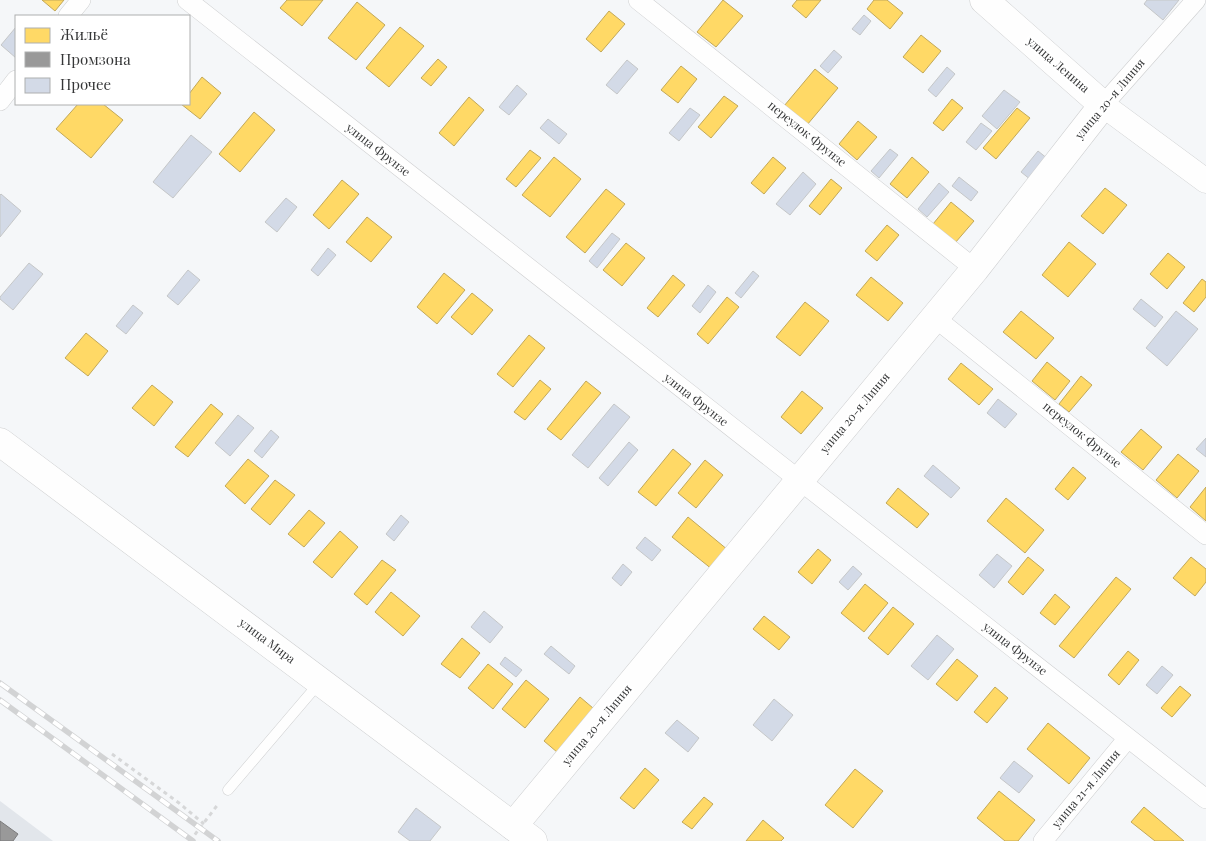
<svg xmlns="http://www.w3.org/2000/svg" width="1206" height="841" font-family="'Playfair Display',serif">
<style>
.built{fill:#e2e6eb}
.homes{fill:#ffd966;stroke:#c2a858}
.industry{fill:#999;stroke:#7b7b7c}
.building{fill:#d3dae7;stroke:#c5c7c8}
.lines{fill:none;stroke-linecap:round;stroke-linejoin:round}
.service-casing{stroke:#cdcecf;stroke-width:11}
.minor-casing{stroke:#cdcecf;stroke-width:20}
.tertiary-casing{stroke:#cdcecf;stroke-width:25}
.secondary-casing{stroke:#cdcecf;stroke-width:29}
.primary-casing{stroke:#cdcecf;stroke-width:29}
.path{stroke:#d6d7d8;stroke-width:3;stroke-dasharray:4 4;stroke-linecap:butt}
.service{stroke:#fefefe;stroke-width:10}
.minor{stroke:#fefefe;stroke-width:19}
.tertiary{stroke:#fefefe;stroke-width:24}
.secondary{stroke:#fefefe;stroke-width:28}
.primary{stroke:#fefefe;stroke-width:28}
.rail-casing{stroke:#d2d3d4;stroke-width:5.5}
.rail{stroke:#fff;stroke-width:4;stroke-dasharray:11;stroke-linecap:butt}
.labels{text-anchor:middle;stroke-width:5;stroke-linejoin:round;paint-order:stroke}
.street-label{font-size:12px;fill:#353637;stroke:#fff}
</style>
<rect width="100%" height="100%" fill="#f5f7f9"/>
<!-- built -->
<path class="built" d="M0,801L53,841H0Z"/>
<!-- homes -->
<path class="homes" d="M42,0H64L55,11Z
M287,0H323L302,26L280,8Z
M723,0L743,16L716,47L697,32Z
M797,0H821L806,18L792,6Z
M874,0H887L903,13L890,29L867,9Z
M357,2L385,25L356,60L328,38Z
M609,11L625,24L601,52L586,39Z
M400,27L424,46L389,87L366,68Z
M921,35L941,51L923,73L903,57Z
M438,59L447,67L431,86L421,78Z
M681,66L697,79L678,103L661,90Z
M815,69L838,88L807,125L784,106Z
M202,77L221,93L200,119L181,104H189V94Z
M724,96L738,106L711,138L698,127Z
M469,97L484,110L454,146L439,133Z
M952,99L963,108L943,131L933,123Z
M78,104H103L123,120L91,158L56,129Z
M1017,108L1030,118L996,159L983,148Z
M254,112L275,130L240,172L219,154Z
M858,121L877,137L857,160L839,144Z
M530,150L541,158L516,187L506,179Z
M554,157L581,179L550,217L522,195Z
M773,157L786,168L764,194L751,183Z
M912,157L929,172L907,198L890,184Z
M831,179L842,188L820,215L809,206Z
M342,180L359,194L329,229L313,215Z
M1105,188L1127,205L1103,234L1081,216Z
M606,189L625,204L585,253L566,237Z
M951,202L974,221L955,243L933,224Z
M367,217L392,237L371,262L346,242Z
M887,225L899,235L877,261L865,251Z
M1069,242L1096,264L1068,297L1042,275Z
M626,243L645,258L622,286L603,270Z
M1168,253L1185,267L1167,289L1150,274Z
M444,273L465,290L437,324L417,307Z
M673,275L685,285L658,317L647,308Z
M871,277L903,303L888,321L856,295Z
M1202,279L1206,282V297L1194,312L1183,303Z
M472,293L493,310L472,335L451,317Z
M727,297L739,307L708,344L697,334Z
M805,302L829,321L800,356L776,337Z
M1021,311L1054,338L1036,359L1003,332Z
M86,333L108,351L88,376L65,358Z
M529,335L545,348L513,387L497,374Z
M1047,362L1070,381L1055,400L1032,381Z
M961,363L993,389L979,405L948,379Z
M1081,376L1092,385L1069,412L1059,404Z
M540,380L551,389L525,420L514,412Z
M586,381L601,393L561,440L547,429Z
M152,385L173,402L154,426L132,408Z
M802,391L823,408L801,434L781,417Z
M211,404L223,414L188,457L175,447Z
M1141,429L1162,447L1143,470L1121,452Z
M673,449L691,464L656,506L638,492Z
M1178,454L1199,471L1177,498L1156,480Z
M248,459L269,476L245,504L225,486Z
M705,460L723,475L696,508L678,493Z
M1073,467L1086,478L1068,500L1055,489Z
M275,480L295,495L270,525L251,509Z
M1206,487V521L1190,507Z
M898,488L929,514L917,528L886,503Z
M1006,498L1044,530L1025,553L987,521Z
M309,510L325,523L304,547L288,534Z
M688,517L734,555L718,574L672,537Z
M340,531L358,547L332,578L313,562Z
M818,549L831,560L812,584L798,572Z
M1028,557L1044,570L1023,595L1008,582Z
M1191,557L1206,569V582L1195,596L1173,578Z
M382,560L396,570L367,605L354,594Z
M1116,577L1131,589L1074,658L1059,646Z
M865,584L888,603L864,632L841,613Z
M391,592L420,616L403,636L375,612Z
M1055,594L1070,607L1055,625L1040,613Z
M893,607L914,624L888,655L868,638Z
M764,616L790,637L779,650L753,629Z
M462,638L480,653L460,678L441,664Z
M1128,651L1139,660L1119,685L1108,675Z
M957,659L978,676L957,701L936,684Z
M488,664L513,684L493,709L468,688Z
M526,680L549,699L525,728L502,709Z
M1180,686L1191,695L1172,717L1161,708Z
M995,687L1008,698L987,723L974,712Z
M580,697L600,714L564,758L544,741Z
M1048,723L1090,758L1069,784L1027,749Z
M645,768L659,780L634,809L620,798Z
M855,769L883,791L853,828L825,805Z
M999,791L1035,820L1018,841H1005L977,818Z
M704,797L713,804L692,829L682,822Z
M1144,807L1184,841H1155L1131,822Z
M763,820L784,838L781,841H746Z"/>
<!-- industry -->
<path class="industry" d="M0,821L18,834L13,841H0Z"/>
<!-- building -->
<path class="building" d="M1147,0H1179L1163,20L1144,4Z
M864,15L871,21L860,35L852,29Z
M16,27V58L1,45Z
M834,50L842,57L828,73L820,66Z
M627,60L638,69L617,94L606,85Z
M947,67L955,74L936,97L928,90Z
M517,85L527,94L509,115L499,107Z
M1004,90L1020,102L997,129L982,116Z
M690,108L700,115L679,141L669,133Z
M548,119L567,134L559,144L540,128Z
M981,123L992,131L976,150L966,142Z
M191,135L212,152L173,198L153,182Z
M890,149L898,155L879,178L871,171Z
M1038,151L1048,159L1031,180L1021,172Z
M803,172L816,184L790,215L776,204Z
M959,177L978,192L971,201L952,186Z
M939,183L949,192L927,217L918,209Z
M1,194L21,211L0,237V195Z
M286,198L297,207L277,232L265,222Z
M612,233L620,239L597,268L589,261Z
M328,248L336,255L318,276L311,270Z
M29,263L43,274L13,310L0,299V297Z
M188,270L200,280L178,305L167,296Z
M753,271L759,276L741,298L735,293Z
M708,285L716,292L700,313L692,306Z
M1141,299L1163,317L1155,327L1133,309Z
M133,305L143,313L126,334L116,326Z
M1176,311L1198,329L1167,366L1146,348Z
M998,399L1017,414L1005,428L987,413Z
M614,404L630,417L588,468L572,455Z
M238,415L254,428L230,456L215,443Z
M271,430L279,437L262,458L254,451Z
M1206,438V457L1196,449Z
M629,442L638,450L608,486L599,478Z
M933,465L960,488L951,498L924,476Z
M401,515L409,522L394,541L386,534Z
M645,537L661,550L652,561L636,548Z
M997,554L1012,566L994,588L979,575Z
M623,564L632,572L621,586L612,578Z
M853,566L862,574L848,590L839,582Z
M484,611L503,627L490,643L471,627Z
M937,635L954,649L928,680L911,666Z
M551,646L575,666L569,674L544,654Z
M505,657L522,670L516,677L500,664Z
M1162,666L1173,675L1157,694L1146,685Z
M774,699L793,715L772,741L753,725Z
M677,720L699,738L688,752L665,733Z
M1014,761L1033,776L1019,793L1000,778Z
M416,808L441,827L430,841H410L398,832Z"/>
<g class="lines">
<defs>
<path id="service" d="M228,790L320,682"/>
<path id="minor" d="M187,0L1206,799
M638,0L975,269
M68,16L81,0
M0,101L16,80
M1103,105L1196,0
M934,317L1206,535
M1043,841L1128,738"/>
<path id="tertiary" d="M1103,105L1206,181"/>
<path id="secondary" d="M513,826L975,269L1103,105L984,0"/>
<path id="primary" d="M0,442L533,841"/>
</defs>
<!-- service casing -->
<use href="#service" class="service-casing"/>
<!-- minor casing -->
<use href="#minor" class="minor-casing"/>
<!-- tertiary casing -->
<use href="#tertiary" class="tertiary-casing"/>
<!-- secondary casing -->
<use href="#secondary" class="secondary-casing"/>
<!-- primary casing -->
<use href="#primary" class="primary-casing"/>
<!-- path -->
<path class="path" d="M112,754L179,803L204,824
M190,841L219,803"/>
<!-- service -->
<use href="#service" class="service"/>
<!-- minor -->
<use href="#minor" class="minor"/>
<!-- tertiary -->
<use href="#tertiary" class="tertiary"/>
<!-- secondary -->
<use href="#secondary" class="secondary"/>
<!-- primary -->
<use href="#primary" class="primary"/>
<defs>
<path id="rail" d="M0,683L218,841
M0,700L193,841"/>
</defs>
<!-- rail casing -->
<use href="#rail" class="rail-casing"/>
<!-- rail -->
<use href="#rail" class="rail"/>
</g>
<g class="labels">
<!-- street labels -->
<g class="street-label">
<text transform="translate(1058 65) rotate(41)" y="4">улица Ленина</text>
<text transform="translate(1110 99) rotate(-50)" y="4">улица 20-я Линия</text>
<text transform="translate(807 134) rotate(39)" y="4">переулок Фрунзе</text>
<text transform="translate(378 150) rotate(38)" y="4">улица Фрунзе</text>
<text transform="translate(696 400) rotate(38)" y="4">улица Фрунзе</text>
<text transform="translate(855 413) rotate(-50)" y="4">улица 20-я Линия</text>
<text transform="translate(1082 435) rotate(39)" y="4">переулок Фрунзе</text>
<text transform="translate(267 641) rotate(37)" y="4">улица Мира</text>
<text transform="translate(1015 649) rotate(38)" y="4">улица Фрунзе</text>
<text transform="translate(597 725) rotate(-50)" y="4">улица 20-я Линия</text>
<text transform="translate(1086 789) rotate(-50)" y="4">улица 21-я Линия</text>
</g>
</g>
<!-- legend -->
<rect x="15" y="15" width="175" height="90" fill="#ffffff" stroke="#aeafaf"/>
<rect x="25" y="28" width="25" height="15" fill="#ffd966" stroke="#aeafaf"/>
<text x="60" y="40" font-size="15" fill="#353637">Жильё</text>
<rect x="25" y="52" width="25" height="15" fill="#999999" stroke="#aeafaf"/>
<text x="60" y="65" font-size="15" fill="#353637">Промзона</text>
<rect x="25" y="78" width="25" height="15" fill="#d3dae7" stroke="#aeafaf"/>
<text x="60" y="90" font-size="15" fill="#353637">Прочее</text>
</svg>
